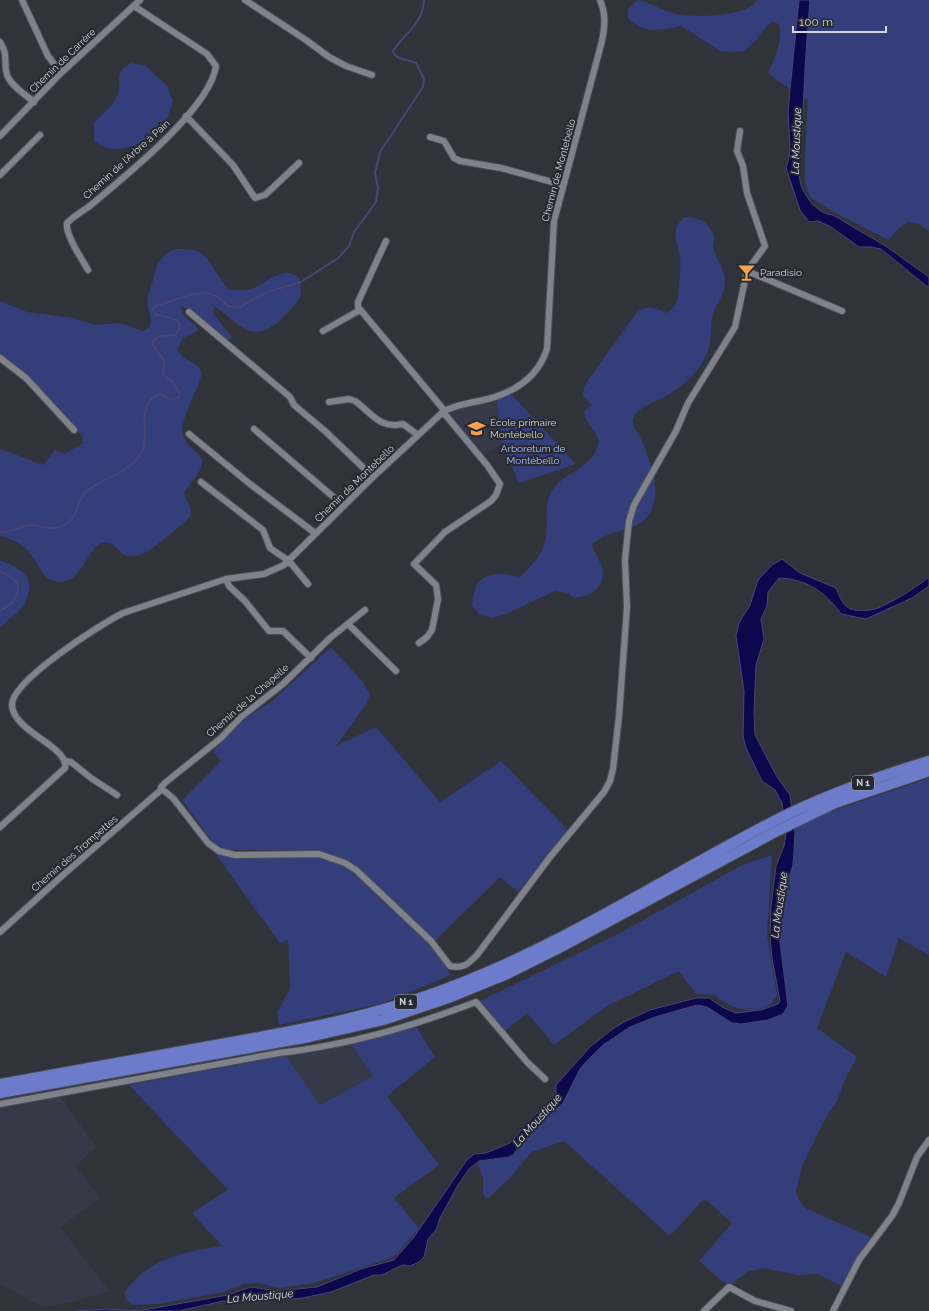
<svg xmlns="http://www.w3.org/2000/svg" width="929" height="1311" font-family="Raleway,sans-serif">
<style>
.built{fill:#363a48}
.green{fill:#333e7b}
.water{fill:#0c084d;stroke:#484577}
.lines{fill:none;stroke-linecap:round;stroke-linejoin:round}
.stream{stroke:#484577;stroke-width:2}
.minor-casing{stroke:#4d4f56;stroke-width:8}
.trunk-casing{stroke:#4d4f56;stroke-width:12}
.minor{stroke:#7f828b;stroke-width:6}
.trunk{stroke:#6c7cca;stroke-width:10}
.labels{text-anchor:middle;stroke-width:4;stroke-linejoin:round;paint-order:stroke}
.shield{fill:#272931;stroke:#9fa1a7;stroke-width:1}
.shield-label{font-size:9px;font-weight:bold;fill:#d3d4da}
.street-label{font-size:10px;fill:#d3d4da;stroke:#272931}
.poi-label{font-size:10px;fill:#d3d4da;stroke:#272931;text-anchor:start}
.park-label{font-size:10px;fill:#b1c1fe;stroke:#272931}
.water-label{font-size:11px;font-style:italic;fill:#d8def3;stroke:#272931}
</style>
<rect width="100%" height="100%" fill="#31333b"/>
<!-- built -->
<path class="built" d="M497,397L502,444L478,458L444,410Z
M351,1044L373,1076L320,1105L286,1056Z
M60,1096L96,1147L75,1166L101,1198L60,1227L109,1291L76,1301L42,1307L0,1284V1108Z"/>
<!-- green -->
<path class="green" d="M637,0C649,1 660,10 672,13C690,18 747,18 757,0H929V231L919,224L908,222L899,228L888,240L834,212L810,197L805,183V151L808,100C803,98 772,77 768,73C775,58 783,42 779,25L774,21L767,26L756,40L744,51L733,52L720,51L681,26C658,30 646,35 628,18V9Z
M132,63L146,66L167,86L173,101C170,110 167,121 160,128C145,145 111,159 94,140V123C100,115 113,106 117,97C124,82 111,72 132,63Z
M684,217C697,216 710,222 714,236C715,239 713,243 713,246C714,257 725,268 725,280C725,294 718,301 713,313C710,323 712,333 710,343C706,365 688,382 670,394C659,401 638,405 633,419C631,425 640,435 642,441C649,458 659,484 654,503C645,535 613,526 592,544C594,553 600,560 602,568C607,587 591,596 574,598L568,593L555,591L508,613L492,618L480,614L472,606C474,573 491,570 520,577C532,566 543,554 546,537C548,523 544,508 550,495C559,474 586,471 596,451C598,448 598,443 599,440L585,417L584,411L592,405L583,396L584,387L589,379L637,312C649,305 654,307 666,313C670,310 675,308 677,302C679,293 681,267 680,258C678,241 669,232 684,217Z
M175,249C183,249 192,249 200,252C208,256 220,281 229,290C234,290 242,291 247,290C267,286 282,262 300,279L301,296C290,311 268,341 245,329C233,323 226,313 215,307L212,312L231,336L232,339H227L188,308L181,307C181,316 191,321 197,327V331L183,338L177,350C186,363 197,361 201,371C205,380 178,418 183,435C186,446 198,451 203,461L199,472L184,493C186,501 193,507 190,516C189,520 157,545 151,549C146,553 138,556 131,556C117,557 116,537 100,544C87,550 81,585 57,582C43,579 41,570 34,559C28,548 13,538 0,536V451L1,449L43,465L55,450L64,454L83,443V438C64,407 28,377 0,355V301L27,312L73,318L95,325L120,323L143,331L150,327L151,323L147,300L158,263L167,253Z
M511,394L576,464L519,483L502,444L497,399Z
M0,560C17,567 37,576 27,597C25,601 24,606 21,609C15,616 6,620 0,628Z
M331,647L363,682L370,695L365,706L336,746L376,727L440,802L501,761L568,830L518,892L500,877L431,945L451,975L380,1004L279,1025L277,1012L290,989L288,940L280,943L214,852L230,858L292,856L294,850H226L213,843L182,800L221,761L214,753V750L247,717L271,702Z
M929,778V955L899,938L886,977L846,952L817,1028L857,1057L844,1082L837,1101L823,1123L802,1166L796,1192L800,1202L807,1209L875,1239L845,1288L818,1274L798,1275L763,1268L747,1272L729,1287L699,1261L732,1223L706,1200L702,1201L670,1236L564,1141L531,1152L511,1177L488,1198L485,1197L483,1193V1177L477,1164L479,1161L509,1157L513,1155L533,1129L563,1103L580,1069L586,1062L603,1045L630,1027L655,1017L698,1005L707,1007L732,1023L754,1022L783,1014L788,1006L779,934L786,885L793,865L796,826L830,812Z
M772,855L767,935L777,995C765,1020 730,1010 715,995L696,994L679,971L607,1006L554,1045L527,1013L504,1032L478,1002L622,932L742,865Z
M416,1026L435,1057L387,1096L439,1165L394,1198L419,1228L398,1253L391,1258L314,1283L280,1288L257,1283L244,1284L224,1292L159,1304L132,1305L125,1299V1291C130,1285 135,1280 140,1275C162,1256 195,1250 222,1246L192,1213L228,1190L129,1085L286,1056L320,1105L373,1076L351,1044Z"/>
<!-- water -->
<path class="water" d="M799,0H810C806,44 804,87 802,131C801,146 796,174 802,188C808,201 819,214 833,215L887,247L929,277V288L881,249L871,247H859L831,227L818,221L809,222L800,210L786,168L789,158L790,144L788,113L790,90Z
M782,559L800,573L836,588C839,595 842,603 847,607C854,612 867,611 875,609C888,605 919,586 929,577V586L912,598L866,619L841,614C826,592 806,579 779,578L768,592L767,606L761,619L764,639L756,665L754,713L755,735L777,777L790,795L795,833L793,865L786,885L779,934L788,1006L783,1014L768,1020L741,1024L732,1023L707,1007L697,1005L655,1017L630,1027L603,1045L586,1062L580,1069L563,1103L533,1129L513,1155L509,1157L479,1161L470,1168L459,1183L440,1218L436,1230L428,1239L424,1257L419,1262L410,1266L402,1265L382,1275H374L331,1292L303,1298L260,1302L223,1301L179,1311H76L106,1309L138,1311L228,1295L251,1287L277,1291L317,1287L361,1269L394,1260L414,1237L467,1160L474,1154L486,1153L510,1143L536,1114L547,1107L556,1093V1085L590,1047L614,1028L626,1021L650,1010L696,998H709L722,1007L736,1013L761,1010L778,1004L780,1001L772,958L770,937L771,906L776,866L784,846L786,834L782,803L775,790L762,781L746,748L743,736L744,691L736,636L739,623L750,605L758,580L772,565Z"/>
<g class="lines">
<!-- stream -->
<path class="stream" d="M0,532C14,533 22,524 32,525C43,526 51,531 62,526C81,518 74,503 86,492C104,476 129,475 142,452C151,436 134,404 159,394L172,400L179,397L180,394L173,383L163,374L164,361L153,345V341L159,336L175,335C192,317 160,317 155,314L153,309L156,306L192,294L205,293L217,296L228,306L240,307L267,292L301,282L338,258L349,246L354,232L376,202L378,188L375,173L380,152L423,87L424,79L416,63C408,59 395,60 393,51C405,33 423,24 424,0
M0,572C27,581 21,599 0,611"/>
<defs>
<path id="minor" d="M22,0L48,56L61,73
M245,0L306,40L329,57L346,66L372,75
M0,42C9,56 3,62 7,75C11,86 26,95 34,102
M186,116L233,165L255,198L265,195L299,163
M0,136L61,73L140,0
M430,137L444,141L454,158L460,161L501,168L563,185
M0,175L40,135
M386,241L358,302V307L444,410
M88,270C82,259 65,235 67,223C74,216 83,211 91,205C125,176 210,109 216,66L207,54L134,6
M747,271L842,311
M189,312L290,397L294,405L325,431L373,477
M323,331L360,310
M0,358L26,378L74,430
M329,402L349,399L355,401C373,414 379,429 403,424L418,435
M254,429L344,506
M189,434L250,484L315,533
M201,482L263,530L270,548L289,561L308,584
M226,579L229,586L245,601L269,631H283L311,658
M349,625L396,671
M419,643L427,637L432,630L438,599L436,585L414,564L445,532L491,501L496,495L500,484L487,465L443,412
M65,761L71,762L91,778L117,795
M162,789L173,798L208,843L219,851L235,855L319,854L345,863L356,870L431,941L450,966C463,969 468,964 477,955L550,857L604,792L610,781L613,769L619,716L627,607L625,560L629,521L634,505L676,431L688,403L735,327L747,271L765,246L747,193L743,166L737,151L740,131
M162,789L161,787L166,782L221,738L241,717L283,684L330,638L365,610
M0,827L65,768C69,746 13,732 12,705C11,681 101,624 123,613L226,579L264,574L284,565L373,477L443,412C454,405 466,404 479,401C509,395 537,380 547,349L554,221L602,41C605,26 606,14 600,0
M0,932L64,874L162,789
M0,1104L279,1053C349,1045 410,1027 476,1002L527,1062L545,1079
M704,1311L729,1287L755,1301L791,1311
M833,1311L859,1260L892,1216L899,1203L917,1157L929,1140"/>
<path id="trunk" d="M0,1084C72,1071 144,1058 216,1045C294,1031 373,1017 448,988C563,945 667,876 776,820C825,795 876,777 929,761
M0,1093L309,1037L383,1020L448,998L507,974L557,949L777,831L835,803L929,771"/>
</defs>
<!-- minor casing -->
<use href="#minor" class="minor-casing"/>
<!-- trunk casing -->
<use href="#trunk" class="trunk-casing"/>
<!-- minor -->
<use href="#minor" class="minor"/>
<!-- trunk -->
<use href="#trunk" class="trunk"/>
</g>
<!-- icons -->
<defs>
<symbol id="bar-bare" viewBox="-9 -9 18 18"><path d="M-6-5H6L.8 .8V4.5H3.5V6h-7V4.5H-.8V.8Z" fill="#f8a14a" stroke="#272931" stroke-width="2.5" paint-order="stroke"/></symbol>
<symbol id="school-bare" viewBox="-9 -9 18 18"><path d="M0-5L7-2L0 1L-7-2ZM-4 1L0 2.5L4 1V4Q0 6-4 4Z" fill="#f8a14a" stroke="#272931" stroke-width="2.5" paint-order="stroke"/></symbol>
</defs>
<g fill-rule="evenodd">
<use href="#bar-bare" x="734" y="260" width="25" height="25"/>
<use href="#school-bare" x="464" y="416" width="25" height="25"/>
</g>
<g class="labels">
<!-- shield labels -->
<g class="shield">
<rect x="852" y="776" width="22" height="14" rx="3"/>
<rect x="395" y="995" width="22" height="14" rx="3"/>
</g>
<g class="shield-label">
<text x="863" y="786">N 1</text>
<text x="406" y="1005">N 1</text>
</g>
<!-- street labels -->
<g class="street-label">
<text transform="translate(62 60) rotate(-44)" y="4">Chemin de Carrère</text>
<text transform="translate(126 159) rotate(-42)" y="4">Chemin de l'Arbre à Pain</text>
<text transform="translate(558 170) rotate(-75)" y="4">Chemin de Montebello</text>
<text transform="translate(354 483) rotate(-44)" y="4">Chemin de Montebello</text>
<text transform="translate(247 700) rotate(-41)" y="4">Chemin de la Chapelle</text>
<text transform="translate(74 853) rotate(-41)" y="4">Chemin des Trompettes</text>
</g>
<!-- poi labels -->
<g class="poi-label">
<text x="760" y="276">Paradisio</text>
<text x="490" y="426">École primaire<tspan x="490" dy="12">Montébello</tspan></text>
</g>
<!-- park labels -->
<g class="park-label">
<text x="533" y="452">Arboretum de<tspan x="533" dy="12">Montébello</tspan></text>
</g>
<!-- water labels -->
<g class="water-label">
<text transform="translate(796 141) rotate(-88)" y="4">La Moustique</text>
<text transform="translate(779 905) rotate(-82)" y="4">La Moustique</text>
<text transform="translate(537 1120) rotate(-48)" y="4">La Moustique</text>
<text transform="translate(260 1296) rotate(-5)" y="4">La Moustique</text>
</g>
</g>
<!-- scale -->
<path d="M793 26v6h93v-6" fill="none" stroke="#d3d4da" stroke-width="2"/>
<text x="799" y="26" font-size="12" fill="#d3d4da" stroke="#272931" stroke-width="3" paint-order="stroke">100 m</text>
</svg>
